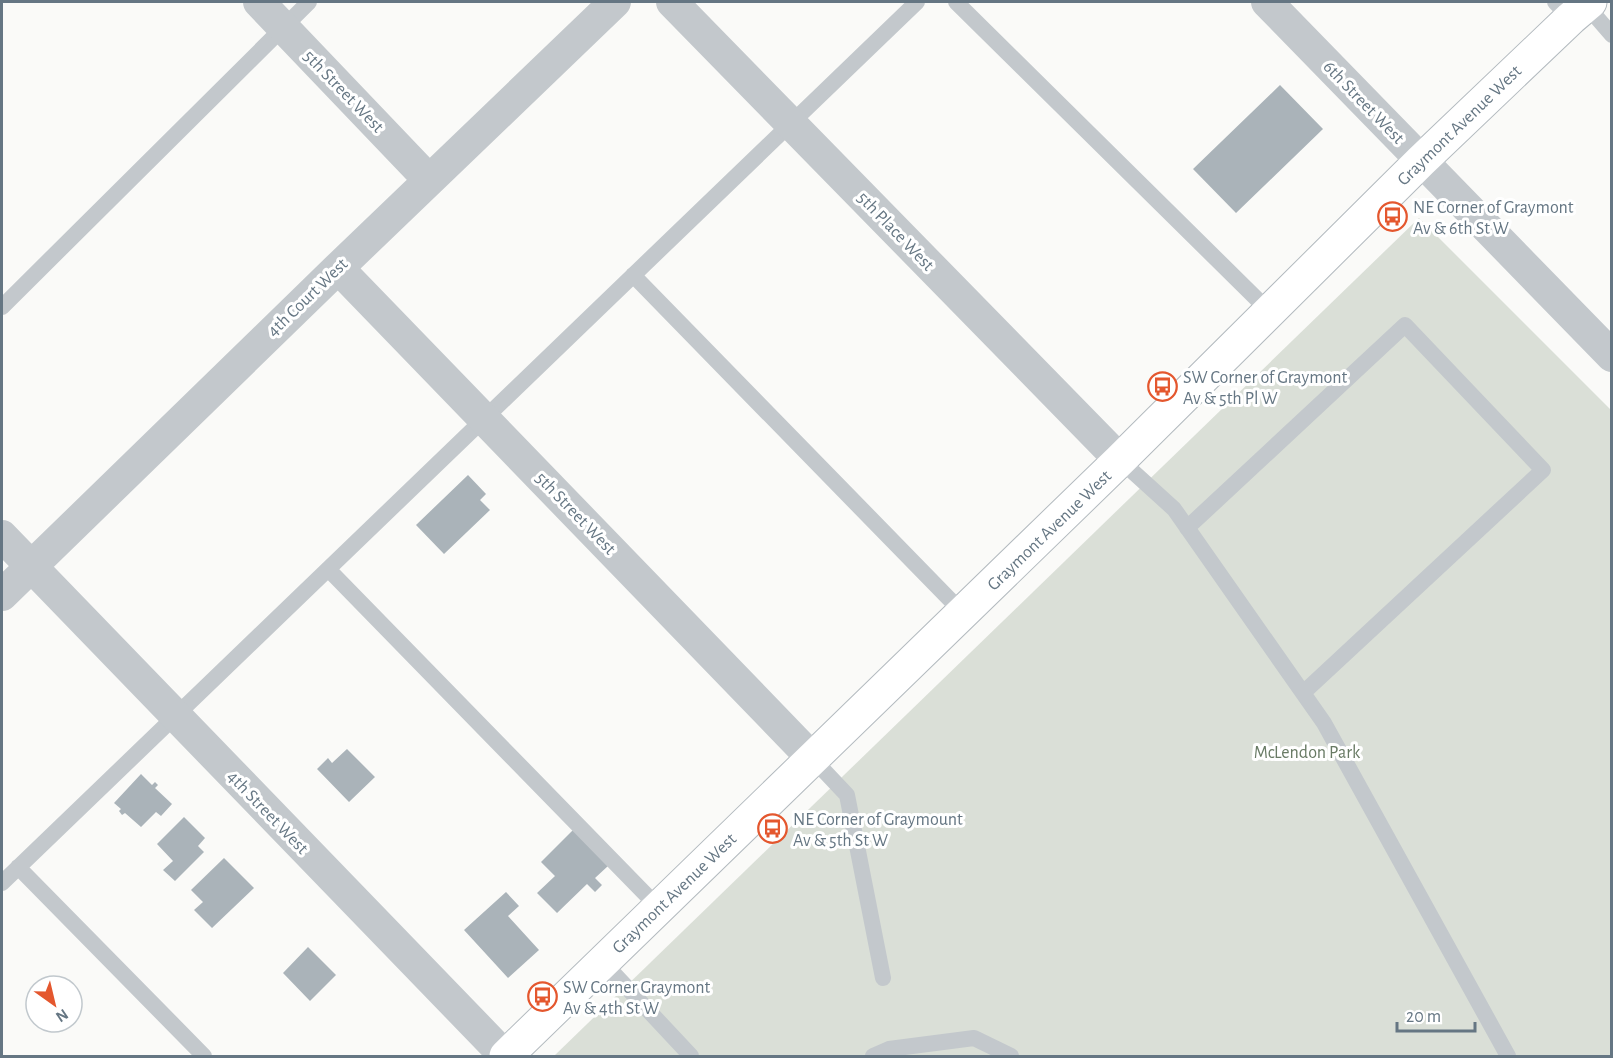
<svg xmlns="http://www.w3.org/2000/svg" width="1613" height="1058" font-family="'Alegreya Sans',sans-serif">
<style>
.green{fill:#dadfd7}
.building{fill:#aab3b9}
.lines{fill:none;stroke-linecap:round;stroke-linejoin:round}
.secondary-casing{stroke:#b3babf;stroke-width:35}
.lane{stroke:#c3c8cc;stroke-width:16}
.street{stroke:#c3c8cc;stroke-width:32}
.secondary{stroke:#fff;stroke-width:33}
.labels{text-anchor:middle;stroke-width:6;stroke-linejoin:round;paint-order:stroke}
.street-label{font-size:18px;fill:#657683;stroke:#fff}
.poi-label{font-size:18px;fill:#657683;stroke:#fff;text-anchor:start}
.park-label{font-size:18px;fill:#687a64;stroke:#fff}
</style>
<rect width="100%" height="100%" fill="#fafaf8"/>
<!-- green -->
<path class="green" d="M1419,218L1611,410V1056H554Z"/>
<!-- building -->
<path class="building" d="M1280,85L1323,129L1236,213L1193,169Z
M468,475L486,494L480,500L490,510L444,554L416,525Z
M347,749L375,777L349,802L317,769L328,758L332,763Z
M141,774L152,785L155,782L158,785L155,788L172,804L161,816L156,812L141,827L125,813L122,815L119,811L121,809L114,803Z
M184,817L205,838L198,846L204,852L175,881L163,870L173,861L157,844Z
M573,830L608,866L595,878L602,885L595,892L587,884L557,913L537,893L555,876L541,862Z
M224,858L254,888L212,928L194,910L203,902L191,890Z
M506,892L519,906L508,916L539,950L508,978L464,930Z
M308,947L336,975L310,1001L283,973Z"/>
<g class="lines">
<defs>
<path id="secondary" d="M506,1056L1120,460L1421,161L1571,18L1590,2"/>
</defs>
<!-- secondary casing -->
<use href="#secondary" class="secondary-casing"/>
<!-- lane -->
<path class="lane" d="M956,2L1269,311
M1555,2L1571,18
M1586,5L1612,35
M633,275L963,613
M2,307L309,2
M1120,460L1174,509L1324,723L1508,1056
M1187,528L1405,325L1543,470L1303,693
M328,569L659,908
M813,759L847,795L883,978
M18,867L204,1056
M2,883L917,2
M603,962L691,1056
M873,1056L889,1049L974,1038L1011,1056"/>
<!-- street -->
<path class="street" d="M259,2L429,180
M672,2L1120,460
M1267,2L1612,356
M338,268L813,759
M2,536L505,1056
M2,595L338,268L615,2"/>
<!-- secondary -->
<use href="#secondary" class="secondary"/>
</g>
<!-- icons -->
<defs>
<symbol id="bus-ring" viewBox="-11 -11 22 22"><circle r="9.5" fill="#fff" stroke="#e4572e" stroke-width="1.5"/><path d="M-5-6H5V4H4V6H2V4H-2V6H-4V4H-5ZM-3.5-4V0h7V-4ZM-3.5 1.2v1.5H-2V1.2ZM2 1.2v1.5H3.5V1.2Z" fill="#e4572e"/></symbol>
</defs>
<g fill-rule="evenodd">
<use href="#bus-ring" x="1376" y="200" width="33" height="33"/>
<use href="#bus-ring" x="1146" y="370" width="33" height="33"/>
<use href="#bus-ring" x="756" y="812" width="33" height="33"/>
<use href="#bus-ring" x="526" y="980" width="33" height="33"/>
</g>
<g class="labels">
<!-- street labels -->
<g class="street-label">
<text transform="translate(344 91) rotate(46)" y="6">5th Street West</text>
<text transform="translate(1364 102) rotate(46)" y="6">6th Street West</text>
<text transform="translate(1459 125) rotate(-44)" y="6">Graymont Avenue West</text>
<text transform="translate(896 231) rotate(46)" y="6">5th Place West</text>
<text transform="translate(307 297) rotate(-44)" y="6">4th Court West</text>
<text transform="translate(576 513) rotate(46)" y="6">5th Street West</text>
<text transform="translate(1049 530) rotate(-44)" y="6">Graymont Avenue West</text>
<text transform="translate(268 812) rotate(46)" y="6">4th Street West</text>
<text transform="translate(674 893) rotate(-44)" y="6">Graymont Avenue West</text>
</g>
<!-- poi labels -->
<g class="poi-label">
<text x="1413" y="213">NE Corner of Graymont<tspan x="1413" dy="21">Av &amp; 6th St W</tspan></text>
<text x="1183" y="383">SW Corner of Graymont<tspan x="1183" dy="21">Av &amp; 5th Pl W</tspan></text>
<text x="793" y="825">NE Corner of Graymount<tspan x="793" dy="21">Av &amp; 5th St W</tspan></text>
<text x="563" y="993">SW Corner Graymont<tspan x="563" dy="21">Av &amp; 4th St W</tspan></text>
</g>
<!-- park labels -->
<g class="park-label">
<text x="1307" y="758">McLendon Park</text>
</g>
</g>
<!-- border -->
<rect width="1613" height="1058" fill="none" stroke="#657683" stroke-width="6"/>
<!-- north arrow -->
<g transform="translate(54 1004) rotate(146)"><circle r="28" fill="#ffffff" stroke="#c1c8cd" stroke-width="1.5"/>
<path d="M0-4.5L10 22L0 15L-10 22Z" fill="#e4572e"/>
<text y="-9" font-size="16" font-weight="bold" text-anchor="middle" fill="#657683">N</text>
</g>
<!-- scale -->
<path d="M1397 1022v9h78v-9" fill="none" stroke="#657683" stroke-width="3"/>
<text x="1406" y="1022" font-size="18" fill="#657683" stroke="#ffffff" stroke-width="4.5" paint-order="stroke">20 m</text>
</svg>
